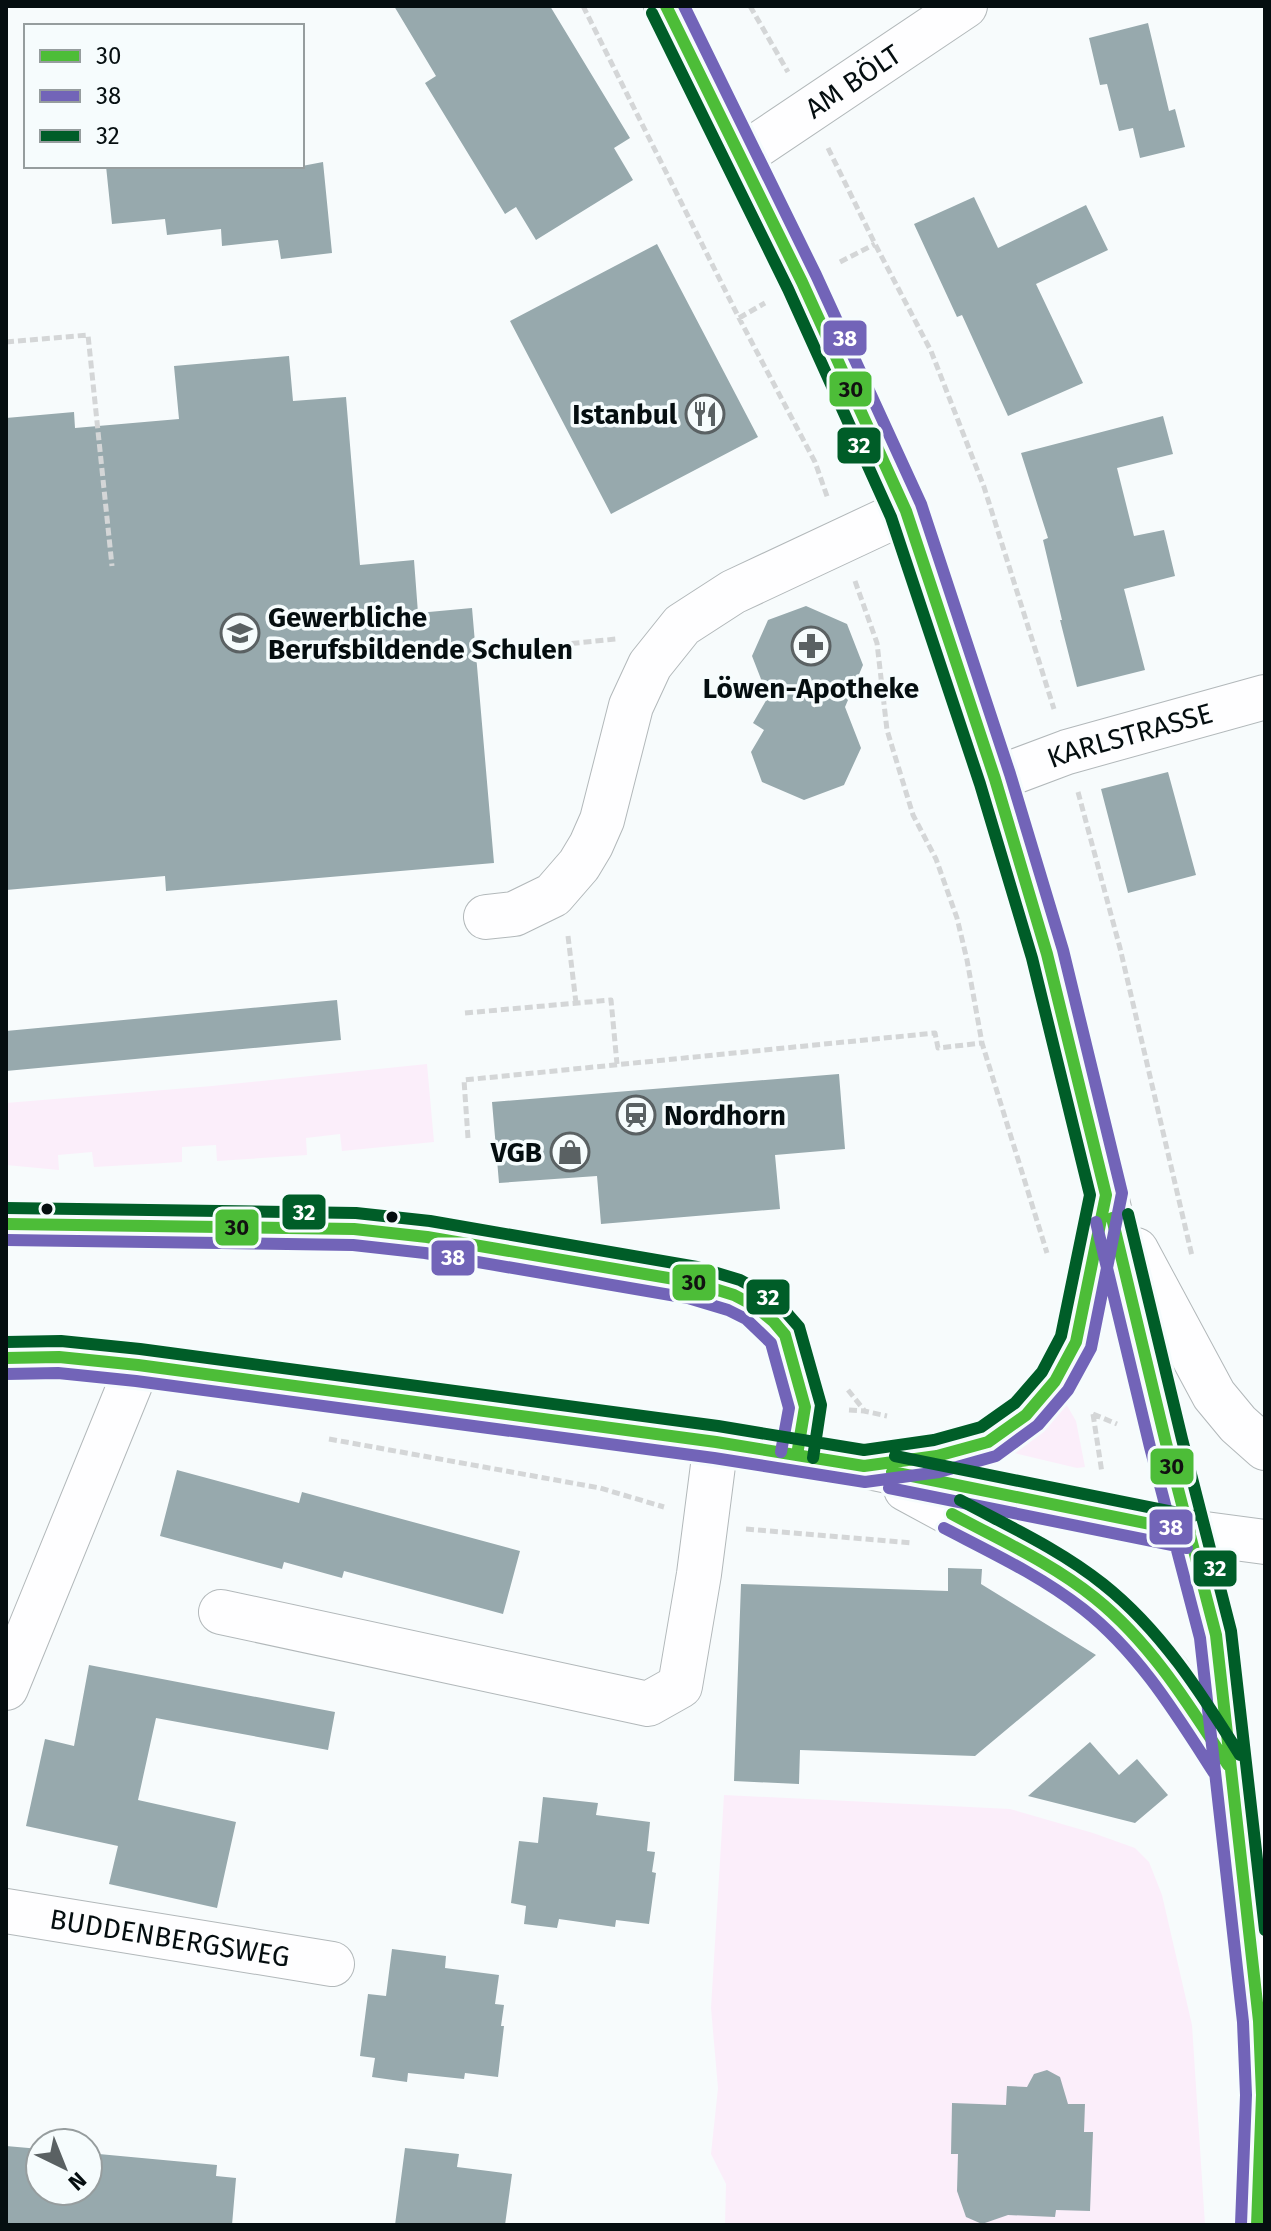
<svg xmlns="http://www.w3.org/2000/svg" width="1271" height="2231" font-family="'Fira Sans',sans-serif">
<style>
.green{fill:#fbeefa}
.building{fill:#97a9ad}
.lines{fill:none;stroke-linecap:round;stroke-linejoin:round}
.minor-casing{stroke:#b2b8ba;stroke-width:46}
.path{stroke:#d4d6d7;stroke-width:5;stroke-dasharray:8 4;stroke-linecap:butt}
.minor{stroke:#fefeff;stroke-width:44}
.bus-1-casing{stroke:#f6fcfd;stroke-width:18}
.bus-2-casing{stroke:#f6fcfd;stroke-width:18}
.bus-3-casing{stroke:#f6fcfd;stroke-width:18}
.bus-1{stroke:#4dbd38;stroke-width:12}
.bus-2{stroke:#7264b8;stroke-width:12}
.bus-3{stroke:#005d28;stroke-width:12}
.bus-dot{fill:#050e10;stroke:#f6fcfd;stroke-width:3}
.labels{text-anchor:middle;stroke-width:7;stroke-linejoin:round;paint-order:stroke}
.street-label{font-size:28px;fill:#050e10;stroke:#f6fcfd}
.poi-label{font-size:28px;font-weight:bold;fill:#050e10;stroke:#f6fcfd;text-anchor:end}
.line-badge{stroke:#f6fcfd;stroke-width:3}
.badge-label{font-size:22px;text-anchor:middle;font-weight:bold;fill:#fff}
.pale-badge-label{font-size:22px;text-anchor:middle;font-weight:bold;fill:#111}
</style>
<rect width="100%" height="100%" fill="#f7fbfc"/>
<!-- green -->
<path class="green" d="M427,1064L434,1142L342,1151L340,1134L306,1138L307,1155L217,1161L216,1145L182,1147V1162L94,1167L92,1152L58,1155L59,1170L6,1165V1103L212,1086Z
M1065,1402L1076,1421L1085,1467L1077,1468L1006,1451Z
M724,1795L1010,1809L1093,1833L1135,1848L1149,1862L1162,1895L1192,2025L1205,2225H725L726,2184L711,2154L718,2088L711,2008Z"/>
<!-- building -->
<path class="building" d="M394,6H550L630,138L614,148L633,180L536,240L516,207L505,214L425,83L436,76Z
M1148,23L1169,111L1175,109L1185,147L1140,158L1133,128L1119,131L1107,84L1100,85L1089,38Z
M323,162L332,253L281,259L278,240L222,246L221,229L167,235L165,219L112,224L106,166H302Z
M974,197L998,248L1086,205L1108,250L1036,284L1083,383L1008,416L962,315L957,317L914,224Z
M657,244L758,437L611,514L510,321Z
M289,356L293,401L346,397L360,565L414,560L418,613L472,608L494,863L166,891L165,876L6,890V418L74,412L75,428L179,419L174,366Z
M1163,416L1173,454L1117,468L1134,536L1164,530L1175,576L1124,589L1145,670L1077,687L1060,620H1062L1043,540L1048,538L1021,453Z
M806,606L847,624L863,665L845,707L861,748L844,785L804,800L762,782L751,752L764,730L753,723L768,697L752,656L768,620Z
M1168,772L1196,875L1128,893L1101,789Z
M337,1000L341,1040L6,1071V1031Z
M839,1074L845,1149L775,1155L780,1209L601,1224L597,1176L499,1183L492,1102Z
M177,1470L299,1503L302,1492L520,1551L503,1614L344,1571L342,1578L284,1562L282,1569L160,1536Z
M948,1568L982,1569L981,1584L1096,1655L975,1756L800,1750L799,1784L734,1781L741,1584L948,1591Z
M89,1665L335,1712L328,1750L156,1718L138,1800L236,1822L217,1908L109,1884L118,1846L26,1826L45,1739L74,1746Z
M1090,1742L1119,1775L1137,1759L1168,1795L1135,1823L1028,1796Z
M543,1797L598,1803L596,1815L650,1822L647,1851L655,1852L652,1872L656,1873L649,1924L616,1920L615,1927L559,1919L557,1928L524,1924L526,1906L511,1903L519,1841L538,1843Z
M392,1949L446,1956L445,1968L499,1975L495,2004L504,2005L501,2026H504L498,2077L465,2073L464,2079L408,2073L407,2082L372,2077L375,2058L360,2056L368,1994L386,1996Z
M1047,2070L1060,2077L1068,2104H1085L1084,2132H1093L1090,2211L1056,2210L1055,2217L1008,2215L982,2224L966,2217L957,2191L958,2154H951L952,2103L1006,2105L1007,2086L1027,2087L1034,2074Z
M6,2146L40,2149V2191H88V2153L217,2165L216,2176L236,2178L232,2225H27L6,2223Z
M405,2148L459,2154L457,2167L512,2174L505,2225H395Z"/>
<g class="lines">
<defs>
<g id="minor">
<path d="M666,6L802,282L906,511L995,779L1047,954L1166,1443L1216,1635L1259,2021L1262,2095L1257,2225"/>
<path id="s1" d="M740,157L965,6"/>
<path id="s2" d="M995,779L1067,752L1265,697"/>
<path d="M486,917L514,914L553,895L579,865L591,845L602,820L631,706L650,665L682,625L733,592L906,511"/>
<path d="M6,1224L354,1229L427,1237L692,1282L734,1295L755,1306L774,1322L785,1335L794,1363L805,1407L797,1455"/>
<path d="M1136,1250L1214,1395L1238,1424L1265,1448"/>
<path d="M6,1358L59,1357L138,1365L716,1442L864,1466L1109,1517L1190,1532L1265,1542"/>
<path d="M890,1462L937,1456L988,1442L1026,1415L1055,1381L1076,1342L1103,1209"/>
<path d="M906,1489L1058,1571L1096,1599L1134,1634L1169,1674L1227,1764"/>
<path d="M221,1612L648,1704L680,1686L699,1574L716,1442"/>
<path d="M6,1688L138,1365"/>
<path id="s3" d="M6,1911L332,1964"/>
</g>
</defs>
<!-- minor casing -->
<use href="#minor" class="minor-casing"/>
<!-- path -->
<path class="path" d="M583,6L739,318L815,462L828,499
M750,6L788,72
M828,148L875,244L931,351L984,487L1054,709
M840,262L875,244
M739,318L765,303
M6,342L88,335L112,566
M855,581L877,643L887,730L913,815L936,859L957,918L967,960L982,1043L1047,1253
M476,653L616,639
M1078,792L1120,948L1192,1256
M568,936L576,1003
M465,1013L611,1000L617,1064
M468,1138L464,1080L935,1033L938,1048L982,1043
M848,1390L864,1410
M849,1410L864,1411L887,1416
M1093,1414L1102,1473
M1093,1414L1117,1424
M329,1439L600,1488L664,1507
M746,1529L912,1543"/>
<!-- minor -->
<use href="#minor" class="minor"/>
<defs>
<path id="bus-1" d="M1112,1218L1166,1443L1216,1635L1259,2021L1262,2095L1257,2225
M6,1224L354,1229L427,1237L692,1282L734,1295L755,1306L774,1322L785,1335L805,1407L797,1455
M6,1358L59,1357L138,1365L716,1442L864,1466L937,1456L988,1442L1026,1415L1055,1381L1076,1342L1106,1195L1047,954L995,779L906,511L802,282L666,6
M892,1472L1190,1532
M952,1514C1000,1540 1052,1563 1095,1598C1151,1643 1189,1705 1228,1765"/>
<path id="bus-2" d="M1096,1222L1150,1447L1200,1638L1243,2022L1246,2095L1241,2224
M6,1240L353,1245L425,1253L688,1298L728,1310L746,1319L771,1343L789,1408L781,1452
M6,1374L58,1373L136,1381L714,1458L865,1482L939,1472L996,1456L1038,1425L1068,1390L1091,1348L1122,1193L1063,950L1010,774L921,504L816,275L684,6
M889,1488L1187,1548
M944,1528C992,1553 1041,1576 1083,1609C1139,1653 1176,1714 1214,1773"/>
<path id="bus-3" d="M6,1208L356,1213L430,1221L697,1267L740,1280L762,1292L785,1311L799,1327L821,1405L813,1458
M1128,1214L1182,1439L1231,1631L1265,1930
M6,1342L61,1341L140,1349L718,1426L864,1450L934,1440L981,1427L1015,1403L1042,1372L1061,1336L1090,1195L1032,958L980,784L891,517L788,289L652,13
M895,1456L1193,1516
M960,1500C1008,1526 1059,1549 1103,1584C1161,1630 1201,1693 1240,1755"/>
</defs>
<!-- bus-1 casing -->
<use href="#bus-1" class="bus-1-casing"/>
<!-- bus-2 casing -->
<use href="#bus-2" class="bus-2-casing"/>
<!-- bus-3 casing -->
<use href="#bus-3" class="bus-3-casing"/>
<!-- bus-1 -->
<use href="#bus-1" class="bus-1"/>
<!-- bus-2 -->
<use href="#bus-2" class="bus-2"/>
<!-- bus-3 -->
<use href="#bus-3" class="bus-3"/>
</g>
<!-- icons -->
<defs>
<symbol id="restaurant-ring" viewBox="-11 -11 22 22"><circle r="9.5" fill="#f6fcfd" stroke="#5a6163" stroke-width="1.5"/><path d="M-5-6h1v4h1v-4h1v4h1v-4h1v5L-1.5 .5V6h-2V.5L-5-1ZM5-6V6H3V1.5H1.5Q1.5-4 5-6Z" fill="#5a6163"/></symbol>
<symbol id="school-ring" viewBox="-11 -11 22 22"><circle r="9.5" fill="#f6fcfd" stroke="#5a6163" stroke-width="1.5"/><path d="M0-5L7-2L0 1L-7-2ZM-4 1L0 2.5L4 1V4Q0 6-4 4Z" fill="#5a6163"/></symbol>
<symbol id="pharmacy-ring" viewBox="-11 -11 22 22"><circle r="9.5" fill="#f6fcfd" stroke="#5a6163" stroke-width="1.5"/><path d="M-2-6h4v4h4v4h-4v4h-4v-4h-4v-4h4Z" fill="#5a6163"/></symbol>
<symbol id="station-ring" viewBox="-11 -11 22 22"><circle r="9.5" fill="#f6fcfd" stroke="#5a6163" stroke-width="1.5"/><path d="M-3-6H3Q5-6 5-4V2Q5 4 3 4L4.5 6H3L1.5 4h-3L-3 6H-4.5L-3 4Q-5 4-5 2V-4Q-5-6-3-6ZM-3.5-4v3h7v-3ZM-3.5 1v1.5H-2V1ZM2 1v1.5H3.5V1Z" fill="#5a6163"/></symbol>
<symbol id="shop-ring" viewBox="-11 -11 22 22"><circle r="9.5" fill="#f6fcfd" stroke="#5a6163" stroke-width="1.5"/><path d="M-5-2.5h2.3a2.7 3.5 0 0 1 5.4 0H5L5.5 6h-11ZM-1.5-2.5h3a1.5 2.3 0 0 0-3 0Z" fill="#5a6163"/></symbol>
</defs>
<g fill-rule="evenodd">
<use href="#restaurant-ring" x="683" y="392" width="44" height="44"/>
<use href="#school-ring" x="218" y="611" width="44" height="44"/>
<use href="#pharmacy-ring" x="789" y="624" width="44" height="44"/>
<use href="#station-ring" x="614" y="1093" width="44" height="44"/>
<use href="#shop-ring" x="548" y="1130" width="44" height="44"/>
</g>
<!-- markers -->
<g class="bus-dot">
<circle cx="47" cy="1209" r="7"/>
<circle cx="392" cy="1217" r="7"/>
</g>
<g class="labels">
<!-- street labels -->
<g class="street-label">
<text dy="10" stroke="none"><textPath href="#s1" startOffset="136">AM BÖLT</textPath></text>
<text dy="10" stroke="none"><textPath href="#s2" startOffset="142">KARLSTRASSE</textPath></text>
<text dy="10" stroke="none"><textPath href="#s3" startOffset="166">BUDDENBERGSWEG</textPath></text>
</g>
<!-- poi labels -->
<g class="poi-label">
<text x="677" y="424">Istanbul</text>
<text x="268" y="627" text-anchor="start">Gewerbliche<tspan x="268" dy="32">Berufsbildende Schulen</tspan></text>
<text x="811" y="698" text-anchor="middle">Löwen-Apotheke</text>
<text x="664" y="1125" text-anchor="start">Nordhorn</text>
<text x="542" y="1162">VGB</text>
</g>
</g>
<g class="line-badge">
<rect x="822" y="319" width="46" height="38" rx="8" fill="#7264b8"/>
<rect x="828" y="370" width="45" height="38" rx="8" fill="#4dbd38"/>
<rect x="836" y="426" width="46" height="39" rx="8" fill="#005d28"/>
<rect x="281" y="1193" width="46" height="38" rx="8" fill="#005d28"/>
<rect x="214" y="1208" width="46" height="39" rx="8" fill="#4dbd38"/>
<rect x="430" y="1239" width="46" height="38" rx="8" fill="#7264b8"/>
<rect x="671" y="1263" width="46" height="39" rx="8" fill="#4dbd38"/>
<rect x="745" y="1278" width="46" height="38" rx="8" fill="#005d28"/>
<rect x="1149" y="1447" width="46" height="39" rx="8" fill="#4dbd38"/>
<rect x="1148" y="1508" width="46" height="38" rx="8" fill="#7264b8"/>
<rect x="1192" y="1549" width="46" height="39" rx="8" fill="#005d28"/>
</g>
<g class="badge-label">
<text x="845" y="346">38</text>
<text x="859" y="453">32</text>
<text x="304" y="1220">32</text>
<text x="453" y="1265">38</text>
<text x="768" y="1305">32</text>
<text x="1171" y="1535">38</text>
<text x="1215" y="1576">32</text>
</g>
<g class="pale-badge-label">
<text x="851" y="397">30</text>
<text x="237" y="1235">30</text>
<text x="694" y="1290">30</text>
<text x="1172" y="1474">30</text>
</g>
<!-- border -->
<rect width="1271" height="2231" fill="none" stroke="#050e10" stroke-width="16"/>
<!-- legend -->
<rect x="24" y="24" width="280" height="144" fill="#f6fcfd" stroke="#969d9e" stroke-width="2"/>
<rect x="40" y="50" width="40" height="12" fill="#4dbd38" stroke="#969d9e" stroke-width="2"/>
<text x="96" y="64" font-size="24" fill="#050e10">30</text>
<rect x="40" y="90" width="40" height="12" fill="#7264b8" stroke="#969d9e" stroke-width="2"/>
<text x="96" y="104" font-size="24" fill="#050e10">38</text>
<rect x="40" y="130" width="40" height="12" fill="#005d28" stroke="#969d9e" stroke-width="2"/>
<text x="96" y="144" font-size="24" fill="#050e10">32</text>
<!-- north arrow -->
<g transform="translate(64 2167) rotate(137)"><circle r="38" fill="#f6fcfd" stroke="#969d9e" stroke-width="2"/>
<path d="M0-6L14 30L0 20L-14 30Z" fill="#5a6163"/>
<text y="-12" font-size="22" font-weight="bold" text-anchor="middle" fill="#050e10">N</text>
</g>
</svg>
